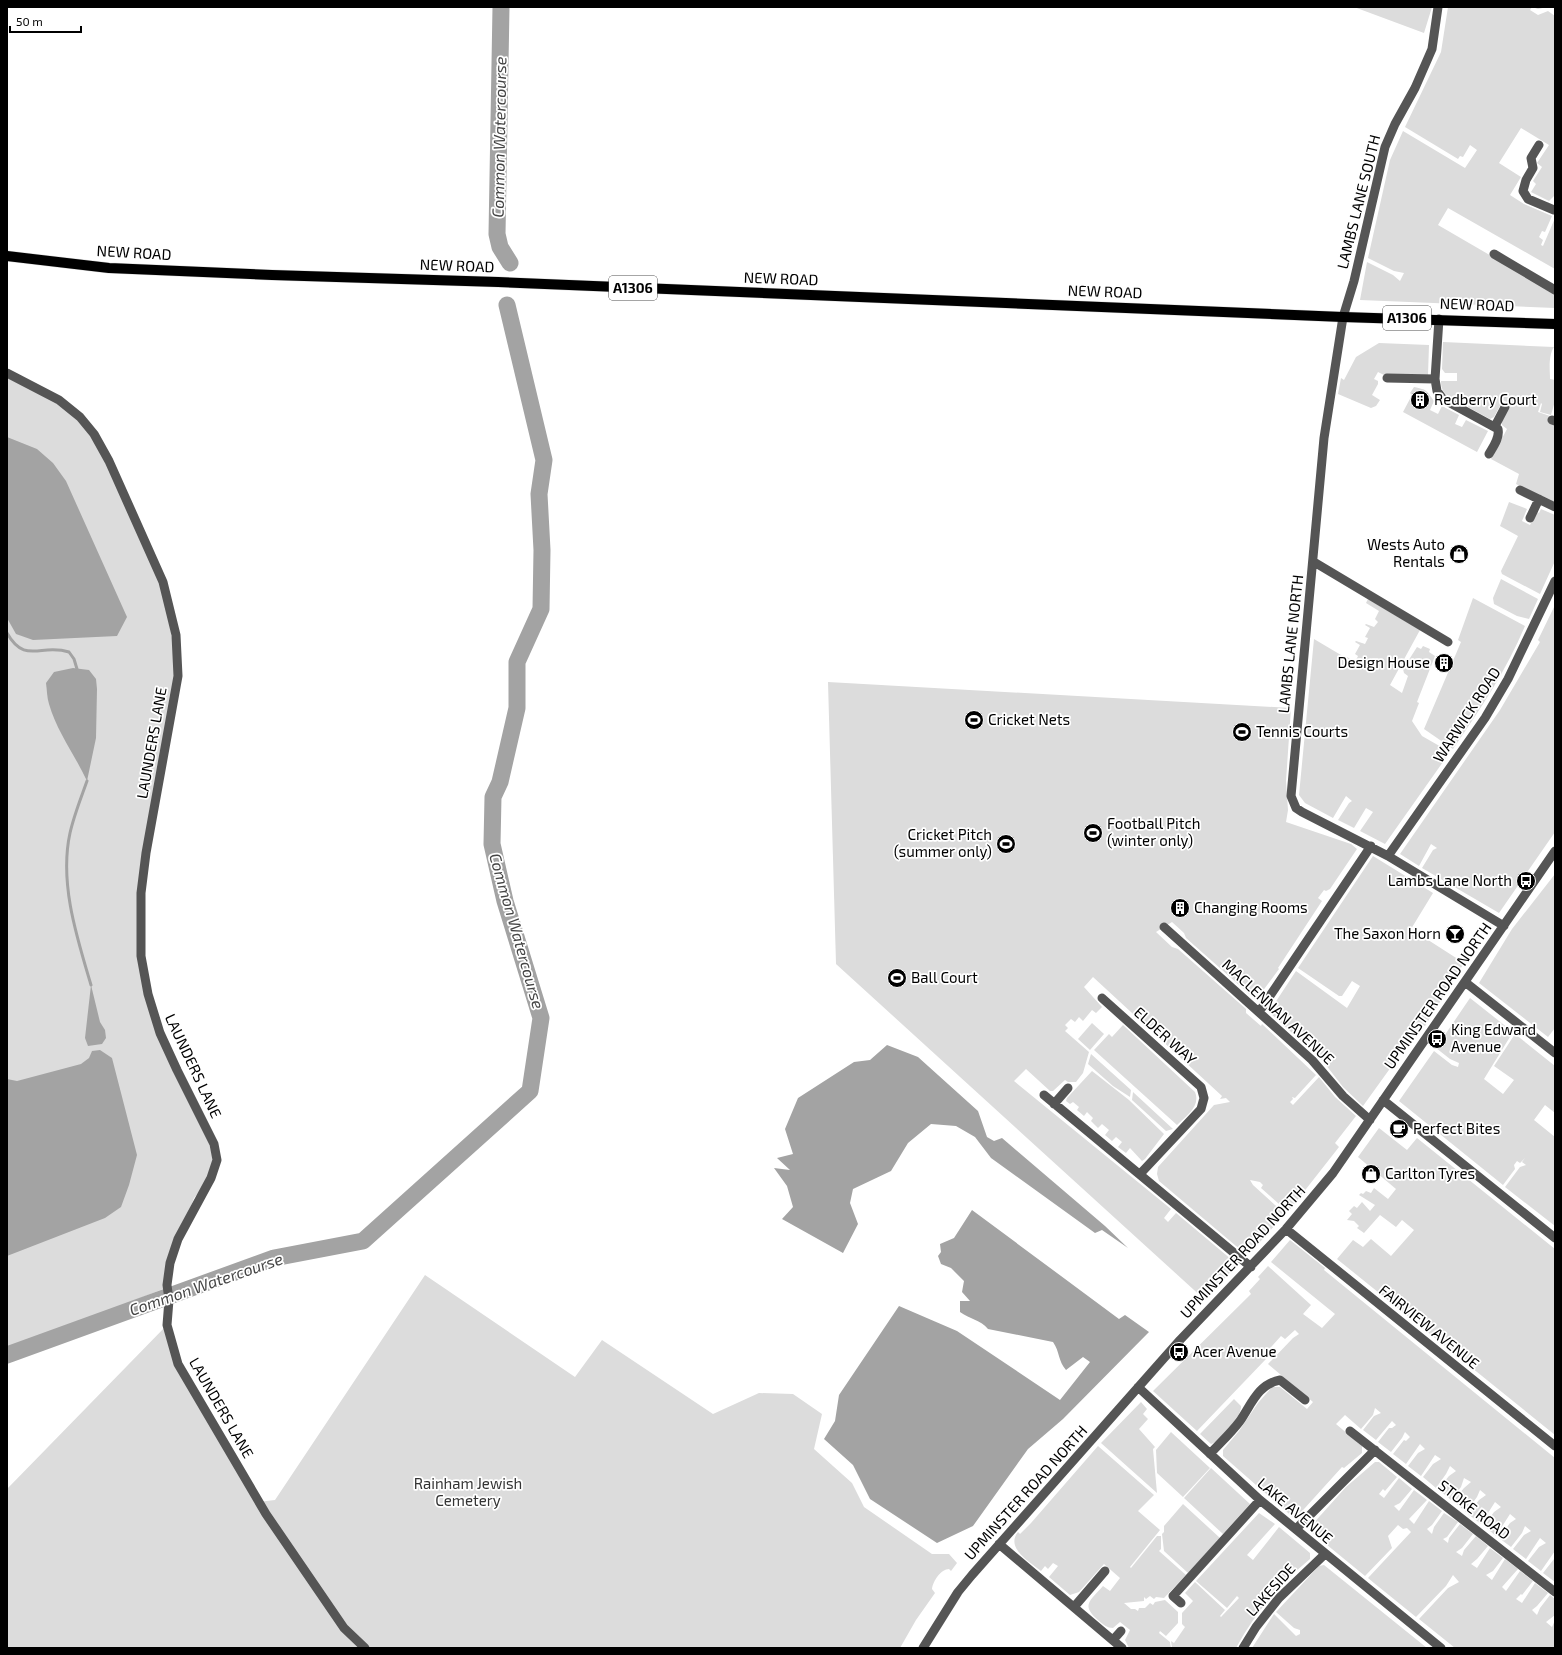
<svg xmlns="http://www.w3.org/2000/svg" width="1562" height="1655" font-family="'Exo 2',sans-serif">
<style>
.green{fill:#dcdcdc}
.water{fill:#a3a3a3}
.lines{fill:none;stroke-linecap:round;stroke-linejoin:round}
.stream{stroke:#a3a3a3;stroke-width:3}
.river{stroke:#a3a3a3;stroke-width:17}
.major-casing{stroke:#dbdbdb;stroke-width:11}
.minor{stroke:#555;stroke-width:9}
.major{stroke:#000;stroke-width:10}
.labels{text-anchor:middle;stroke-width:3.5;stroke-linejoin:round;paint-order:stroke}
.shield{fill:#fff;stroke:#4c4c4c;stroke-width:1}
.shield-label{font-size:14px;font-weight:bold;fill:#000}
.street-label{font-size:15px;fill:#000;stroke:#fff}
.poi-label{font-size:15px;fill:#000;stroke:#fff;text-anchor:start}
.park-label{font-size:15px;fill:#333;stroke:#fff}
.water-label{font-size:16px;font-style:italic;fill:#444;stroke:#fff}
</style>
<rect width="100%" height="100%" fill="#fff"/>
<!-- green -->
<path class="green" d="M1354,7H1432L1424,33Z
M1448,7H1547L1538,9L1532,7L1530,10L1538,15L1548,11L1555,16V195L1549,201L1531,192L1536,184L1533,181L1542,167L1537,163L1549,145L1521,128L1499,163L1521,177L1510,195L1524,204L1552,216L1545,232L1542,231L1539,237L1543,240L1541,245L1543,246L1555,218V269L1448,208L1438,225L1555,293V308L1360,300L1367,262L1393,275L1400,281L1404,273L1394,271L1368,258L1390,160L1403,131L1465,168L1477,150L1470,145L1463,157L1460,156L1458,159L1405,127L1441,52Z
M1443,342L1554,347C1548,356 1550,370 1550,379L1555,380V401L1551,415L1540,412L1542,404L1541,403L1538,412L1550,416L1548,423L1555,425V504L1516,484L1519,474L1491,459L1507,429L1502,425V421L1511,404L1503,400L1494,417L1490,419L1468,407L1472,399L1464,395L1460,402C1449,396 1441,395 1441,381H1457V373H1445L1442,369Z
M1379,343L1429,345L1428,375H1384L1378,372L1374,379L1378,381V384L1372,395L1380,400L1376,406L1371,408L1338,394L1341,378L1344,380L1356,357Z
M7,373L59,400L94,434L163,582L178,676L146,853L141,956L160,1033L214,1144L211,1178L194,1198L170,1263L163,1289L7,1351Z
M1414,387C1428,390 1426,390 1434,401L1430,410L1438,414L1442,406L1459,415L1455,424L1462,427L1466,420L1488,431L1477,452L1403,412L1412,395L1410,393Z
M1509,502L1527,509L1522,521L1530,525L1537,512L1539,513L1541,509L1555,515V561L1540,594L1502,574L1501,571L1518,536L1500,526Z
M1501,579L1538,599L1529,619L1517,616L1494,604L1493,598Z
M1473,598L1525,626C1506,671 1481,708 1453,749L1424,729L1461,642L1458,640Z
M1368,599L1420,630L1390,685L1402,693L1408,676L1404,673L1403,669L1417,647L1421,649L1423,646L1430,649L1429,652L1435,656L1417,702L1419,703L1412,721L1422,736L1450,752L1385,844L1360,831L1373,812L1366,808L1354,828L1338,820L1349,803L1352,801L1346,796L1333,818L1305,803L1299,795L1314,639L1346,658L1347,657L1355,662L1358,656L1355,654L1360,645L1355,642L1356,641L1365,644L1368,638L1365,637L1370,628L1365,625L1366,624L1374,627L1378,622L1375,619L1379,611L1366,603Z
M1555,605V832L1499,913L1422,868L1433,850L1437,848L1431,844L1419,866L1400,854L1500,710L1540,642L1538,640Z
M828,682L1291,708L1286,781L1288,810L1286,822L1351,844L1357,849L1330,889L1326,891L1324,890L1318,898L1322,901L1278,968L1279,969L1256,1000L1186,938L1184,933L1172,922L1156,932L1172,947L1178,949L1246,1009V1013L1261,1026L1262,1024L1316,1075L1295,1098L1292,1097L1293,1099L1290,1102L1293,1105L1319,1077L1335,1097L1356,1116L1335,1143L1339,1147L1288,1212L1261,1188L1263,1185L1260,1182L1250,1180L1253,1185L1285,1214L1251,1252L1247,1253L1236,1246L1159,1181L1157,1174L1158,1167L1214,1105L1230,1102L1226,1098L1220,1099L1222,1096L1093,977L1084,987L1102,1007L1096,1013L1092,1010L1083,1021L1079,1017L1075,1022L1071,1019L1065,1025L1068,1028L1065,1031L1089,1052L1083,1073L1076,1082H1068L1065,1080L1053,1091H1050L1026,1069L1014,1081L1171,1209L1164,1218L1168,1222L1176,1213L1232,1260L1236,1266L1205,1300L836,964Z
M1373,856L1433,893L1411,929L1464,963L1425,1026L1422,1024L1363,1106L1343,1087L1322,1060L1269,1012L1296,971L1347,1008L1360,986L1352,981L1342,996H1339L1298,968Z
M1555,874V1028L1548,1037L1479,983L1512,929Z
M1470,998L1513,1032L1484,1079L1503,1094L1514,1080L1494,1066L1515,1034L1555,1066V1113L1545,1105L1534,1120L1555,1137V1226L1505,1187L1520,1167L1526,1165L1522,1162L1525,1158L1520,1163L1517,1161L1514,1165L1515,1169L1503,1185L1399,1101L1434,1051L1452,1065L1458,1067L1459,1063L1450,1059L1436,1048Z
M1092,1023L1104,1034L1090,1050L1078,1039Z
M1123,1025L1195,1092C1201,1106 1186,1116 1177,1125L1094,1050L1109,1034L1112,1037Z
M1091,1054L1131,1090L1130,1097L1113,1086L1088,1064Z
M1092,1071L1129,1100L1164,1134L1145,1159L1142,1161L1130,1148L1126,1153L1118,1147L1122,1142L1116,1137L1112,1141L1105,1135L1109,1130L1102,1124L1098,1128L1091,1121L1093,1118L1087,1112L1084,1116L1077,1110L1079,1107L1073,1102L1070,1104L1066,1101L1067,1098Z
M1133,1092L1173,1129L1166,1131L1132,1100Z
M1379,1128L1407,1150L1417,1138L1555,1249V1435L1337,1259L1353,1240L1363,1247L1371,1239L1391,1256L1414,1230L1402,1220L1396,1227L1380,1215L1364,1233L1357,1228L1359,1226L1354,1221L1347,1220L1352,1214L1349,1211L1354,1206L1357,1208L1362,1202L1370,1211L1375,1205L1359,1195L1361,1193L1363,1194L1366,1191L1371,1193L1374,1188L1388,1199L1396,1189L1358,1157Z
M1290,1240L1325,1268L1324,1270L1555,1458V1551L1541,1571L1528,1561L1539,1547L1546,1543L1540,1538L1526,1559L1513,1549L1524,1535L1531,1531L1525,1526L1522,1533L1511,1547L1499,1538L1510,1523L1516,1519L1510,1514L1496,1536L1484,1526L1494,1512L1501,1507L1495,1502L1481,1524L1468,1514L1479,1500L1486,1495L1480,1490L1477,1497L1466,1512L1453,1501L1464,1488L1471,1482L1464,1478L1461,1487L1451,1500L1438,1489L1449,1476L1456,1471L1450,1466L1446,1474L1436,1488L1423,1477L1433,1464L1441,1459L1435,1455L1421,1476L1408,1466L1418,1453L1425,1449L1420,1444L1406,1464L1393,1454L1404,1440L1406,1441L1410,1437L1405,1432L1402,1438L1391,1452L1378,1442L1389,1428H1392L1396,1425L1392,1421L1376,1440L1363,1430L1374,1416L1381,1413L1375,1408L1373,1415L1361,1429L1345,1415L1336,1424L1362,1446V1453L1344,1468L1342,1467L1295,1519L1223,1456V1450L1239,1431L1258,1403L1272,1387H1280L1307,1409L1313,1402L1268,1364L1293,1338L1299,1334L1295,1330L1285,1339L1281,1336L1263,1356L1266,1359L1197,1431L1153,1391L1251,1294L1249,1291L1260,1279L1258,1277L1268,1266L1311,1305L1303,1314L1322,1328L1335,1314L1271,1262Z
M425,1275L575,1377L602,1340L713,1414L759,1393L793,1394L822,1414L814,1449L852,1483L864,1507L932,1554H949L957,1563L951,1571L949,1569C941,1569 933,1581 932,1589L935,1593L916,1620L900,1648H7V1489L167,1325L178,1364L258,1502L275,1500Z
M1234,1399L1241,1406C1242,1416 1221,1441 1211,1444L1200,1434Z
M1141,1402L1147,1409L1143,1414L1148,1419L1139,1429L1155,1447L1153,1449L1157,1493L1101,1443Z
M1171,1432L1210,1468L1183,1497L1157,1473L1156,1450Z
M1098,1446L1154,1495L1138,1511L1160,1530L1130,1567L1131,1568L1157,1536H1161V1549L1159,1551L1186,1575L1164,1598L1156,1597L1154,1599L1150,1596L1146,1599L1144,1597V1601L1124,1603L1131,1609H1135L1138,1611L1139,1608H1145L1150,1603L1153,1605L1155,1602L1165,1600L1178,1612V1623L1166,1636L1160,1631L1159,1633L1170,1642L1171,1648H1129L1125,1640L1130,1630L1120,1622L1113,1628C1107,1628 1104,1625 1099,1621C1080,1605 1090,1601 1103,1586L1110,1591L1120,1578L1104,1564L1079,1592L1070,1595L1049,1577L1058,1566L1053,1563L1048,1569L1045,1566L1041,1571C1030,1562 1005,1548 1018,1532L1020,1534L1031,1523Z
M1375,1462H1379L1397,1477L1385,1491L1383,1489L1379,1494L1384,1498L1399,1478L1412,1489L1400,1503L1394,1506L1399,1511L1414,1490L1427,1500L1409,1519L1414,1524L1429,1501L1442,1511L1432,1525L1427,1529L1432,1534L1434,1527L1444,1513L1458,1522L1447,1537L1443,1539L1448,1543L1449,1538L1460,1524L1473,1534L1462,1548L1456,1552L1462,1556L1464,1550L1476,1536L1488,1546L1477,1559L1471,1564L1477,1568L1490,1548L1503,1558L1493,1571L1486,1575L1492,1580L1505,1559L1518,1569L1502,1587L1506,1591L1520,1571L1533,1581L1522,1595L1521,1594L1516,1599L1522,1603L1535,1583L1548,1593L1537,1606L1532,1610L1537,1615L1540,1608L1550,1595L1555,1599V1615L1546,1622L1552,1627L1555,1620V1648H1455L1419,1619L1448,1588L1459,1582L1453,1575L1446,1586L1416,1617L1374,1583L1368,1578L1411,1532L1407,1528L1403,1529L1398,1525L1388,1536L1392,1548L1365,1576L1310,1531L1311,1526L1346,1487Z
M1211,1468L1250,1504L1223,1534L1184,1498Z
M1183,1504L1220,1538L1188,1573L1164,1551L1162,1534L1164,1532V1526Z
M1259,1513L1275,1524L1247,1555L1253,1560L1279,1527L1310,1553V1559C1280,1584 1255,1613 1236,1648H1172L1171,1641L1174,1643L1185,1627L1182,1624V1613L1193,1601L1185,1593L1195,1582L1225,1610L1220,1616L1221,1617L1239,1598L1237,1596L1227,1608L1196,1581Z
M1554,1559H1555V1582L1543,1573Z
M1324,1565L1427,1648H1252L1274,1614L1296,1636L1300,1634V1630L1294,1628L1276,1612L1319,1566Z"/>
<!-- water -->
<path class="water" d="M7,437L37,449L53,463L66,481L127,617L117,636L33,640L16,634L7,618Z
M73,668L89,670L96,679L97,689L96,738L87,781C75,755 57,732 49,704C47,698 47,690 46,683L54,672Z
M91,985L100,1022L105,1030L106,1038L102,1044L88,1046L85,1038Z
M887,1045L918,1057L978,1111L987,1137L994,1141L1002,1138L1105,1226L1128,1248L1102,1230L1095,1233L991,1158L975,1137L956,1126L931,1124L908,1143L891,1171L853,1189L850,1203L858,1224L843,1253L782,1219L793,1207L787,1186L774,1168L790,1170L777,1158L793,1154L785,1129L798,1098L854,1062L870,1060Z
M100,1050L112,1058L137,1155L129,1185L121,1207L105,1218L7,1256V1079L17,1081L81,1064L89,1058L92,1051Z
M972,1210L1119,1319L1125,1315L1149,1332L1063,1419L1028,1449L973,1526L937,1543L870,1499L853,1465L824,1439L835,1421L839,1395L899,1306L957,1331L1060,1400L1090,1362L1083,1357L1066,1370C1058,1361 1060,1352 1053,1342L988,1329C981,1320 969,1319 960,1312V1301H970L962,1292L964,1281L951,1268L941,1264L938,1256L941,1252L940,1244L954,1238Z"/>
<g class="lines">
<!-- stream -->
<path class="stream" d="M7,633C25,665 41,643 69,652L74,659L77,669
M87,781C81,798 74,815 70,833C59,883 77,938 91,985"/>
<!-- river -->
<path class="river" d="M501,7L497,234L500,247L510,263
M7,1355L274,1258L363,1241L530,1091L541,1018L505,901L492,844L493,797L500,782L517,708V662L541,609L542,550L539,494L544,460L507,305"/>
<defs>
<path id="major" d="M7,256L109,268L272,275L498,282L1343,317L1555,324"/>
</defs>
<!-- major casing -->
<use href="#major" class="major-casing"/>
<!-- minor -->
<path class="minor" d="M1438,7L1432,49L1415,88L1395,124L1385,147L1354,281L1343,317L1324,438L1291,796L1296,808L1302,812L1388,856L1504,926
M1539,145L1531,158L1533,168L1526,180L1523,191L1528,199L1554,210
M1494,254L1555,290
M1439,319L1435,379L1437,391L1443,399L1498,429C1500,438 1493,447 1489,454
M7,373L59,400L80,417L94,434L109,461L163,582L176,635L178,676L146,853L141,893V956L148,994L160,1033L177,1070L214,1144L217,1160L211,1178L178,1239L170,1263L167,1285L169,1300L167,1325L178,1364L266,1514L344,1628L365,1648
M1387,378L1435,379
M1552,420L1555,421
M1495,426L1505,407
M1520,490L1555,507
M1530,518L1539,499
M1314,562L1448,642
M1388,856L1485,718L1508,679L1555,581
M1164,927L1312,1060L1343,1096L1370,1120
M1465,982L1555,1053
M1102,998L1201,1087L1204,1098L1201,1109L1140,1174
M1259,1012L1371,846
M1044,1095L1251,1267
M1383,1100L1555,1238
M1054,1104L1068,1088
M1286,1229L1555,1446
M1138,1387L1260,1500L1441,1648
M1350,1431L1555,1592
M1210,1454C1220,1443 1231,1433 1240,1421C1251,1405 1258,1384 1280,1380L1305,1400
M1296,1529L1375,1450
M999,1544L1122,1648
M1181,1603L1173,1596L1260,1500
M1074,1607L1105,1571
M1113,1640L1121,1631
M923,1648L958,1592L972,1575L1180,1340L1286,1229L1333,1173L1555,851
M1243,1648L1256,1627L1279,1598L1325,1554"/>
<!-- major -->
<use href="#major" class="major"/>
</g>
<!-- icons -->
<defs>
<symbol id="building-disc" viewBox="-11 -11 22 22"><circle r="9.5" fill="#000" stroke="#fff"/><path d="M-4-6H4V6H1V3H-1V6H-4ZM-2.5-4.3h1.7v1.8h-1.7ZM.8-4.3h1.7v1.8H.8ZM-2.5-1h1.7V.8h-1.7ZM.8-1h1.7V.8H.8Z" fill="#fff"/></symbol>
<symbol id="shop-disc" viewBox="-11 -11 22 22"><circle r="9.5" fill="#000" stroke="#fff"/><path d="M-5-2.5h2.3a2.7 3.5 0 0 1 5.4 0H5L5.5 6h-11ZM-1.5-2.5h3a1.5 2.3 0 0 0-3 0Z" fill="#fff"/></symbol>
<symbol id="stadium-disc" viewBox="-11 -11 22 22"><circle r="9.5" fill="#000" stroke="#fff"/><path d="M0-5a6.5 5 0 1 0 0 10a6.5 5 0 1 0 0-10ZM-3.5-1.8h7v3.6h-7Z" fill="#fff"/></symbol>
<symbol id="bus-disc" viewBox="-11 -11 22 22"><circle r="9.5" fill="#000" stroke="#fff"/><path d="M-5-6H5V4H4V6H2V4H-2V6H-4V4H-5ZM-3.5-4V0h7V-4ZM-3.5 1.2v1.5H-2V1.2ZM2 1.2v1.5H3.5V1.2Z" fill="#fff"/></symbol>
<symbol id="bar-disc" viewBox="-11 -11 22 22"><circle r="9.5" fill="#000" stroke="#fff"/><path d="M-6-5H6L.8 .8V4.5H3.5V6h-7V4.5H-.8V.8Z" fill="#fff"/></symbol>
<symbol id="cafe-disc" viewBox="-11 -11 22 22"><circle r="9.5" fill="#000" stroke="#fff"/><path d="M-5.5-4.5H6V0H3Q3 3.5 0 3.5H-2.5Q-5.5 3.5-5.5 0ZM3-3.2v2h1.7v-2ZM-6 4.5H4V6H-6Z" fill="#fff"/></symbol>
</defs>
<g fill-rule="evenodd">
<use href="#building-disc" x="1409" y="389" width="22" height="22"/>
<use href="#shop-disc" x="1448" y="543" width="22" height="22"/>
<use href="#building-disc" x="1433" y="652" width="22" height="22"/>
<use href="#stadium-disc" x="963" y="709" width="22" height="22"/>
<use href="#stadium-disc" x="1231" y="721" width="22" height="22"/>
<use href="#stadium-disc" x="1082" y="822" width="22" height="22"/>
<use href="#stadium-disc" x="995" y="833" width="22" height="22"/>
<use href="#bus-disc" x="1515" y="870" width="22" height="22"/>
<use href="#building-disc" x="1169" y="897" width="22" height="22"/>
<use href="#bar-disc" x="1444" y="923" width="22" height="22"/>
<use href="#stadium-disc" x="886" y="967" width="22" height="22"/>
<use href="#bus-disc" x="1426" y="1028" width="22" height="22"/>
<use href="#cafe-disc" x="1388" y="1118" width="22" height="22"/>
<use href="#shop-disc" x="1360" y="1163" width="22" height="22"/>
<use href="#bus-disc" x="1168" y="1341" width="22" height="22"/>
</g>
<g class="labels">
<!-- shield labels -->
<g class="shield">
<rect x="609" y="276" width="48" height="24" rx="3"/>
<rect x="1383" y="306" width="48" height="24" rx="3"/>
</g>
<g class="shield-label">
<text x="633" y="293">A1306</text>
<text x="1407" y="323">A1306</text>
</g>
<!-- street labels -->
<g class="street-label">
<text transform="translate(1359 202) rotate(-76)" y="5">LAMBS LANE SOUTH</text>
<text transform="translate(134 253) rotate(3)" y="5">NEW ROAD</text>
<text transform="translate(457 266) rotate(2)" y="5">NEW ROAD</text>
<text transform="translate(781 279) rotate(2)" y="5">NEW ROAD</text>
<text transform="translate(1105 292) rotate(2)" y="5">NEW ROAD</text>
<text transform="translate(1477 305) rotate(2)" y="5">NEW ROAD</text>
<text transform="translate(1291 644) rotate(-84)" y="5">LAMBS LANE NORTH</text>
<text transform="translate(1467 715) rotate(-57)" y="5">WARWICK ROAD</text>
<text transform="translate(152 743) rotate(-80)" y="5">LAUNDERS LANE</text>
<text transform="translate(1438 996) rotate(-55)" y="5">UPMINSTER ROAD NORTH</text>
<text transform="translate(1278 1012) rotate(43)" y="5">MACLENNAN AVENUE</text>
<text transform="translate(1165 1036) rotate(42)" y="5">ELDER WAY</text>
<text transform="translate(193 1066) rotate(65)" y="5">LAUNDERS LANE</text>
<text transform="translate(1243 1252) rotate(-47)" y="5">UPMINSTER ROAD NORTH</text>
<text transform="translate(1429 1327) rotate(39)" y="5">FAIRVIEW AVENUE</text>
<text transform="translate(221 1408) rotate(60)" y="5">LAUNDERS LANE</text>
<text transform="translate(1026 1493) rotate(-48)" y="5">UPMINSTER ROAD NORTH</text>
<text transform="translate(1474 1510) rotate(38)" y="5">STOKE ROAD</text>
<text transform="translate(1295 1511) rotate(40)" y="5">LAKE AVENUE</text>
<text transform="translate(1271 1590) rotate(-48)" y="5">LAKESIDE</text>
</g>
<!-- poi labels -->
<g class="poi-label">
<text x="1434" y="405">Redberry Court</text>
<text x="1445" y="550" text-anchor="end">Wests Auto<tspan x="1445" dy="17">Rentals</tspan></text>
<text x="1430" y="668" text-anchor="end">Design House</text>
<text x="988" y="725">Cricket Nets</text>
<text x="1256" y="737">Tennis Courts</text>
<text x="1107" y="829">Football Pitch<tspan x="1107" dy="17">(winter only)</tspan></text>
<text x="992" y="840" text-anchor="end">Cricket Pitch<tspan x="992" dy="17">(summer only)</tspan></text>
<text x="1512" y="886" text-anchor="end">Lambs Lane North</text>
<text x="1194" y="913">Changing Rooms</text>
<text x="1441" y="939" text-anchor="end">The Saxon Horn</text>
<text x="911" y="983">Ball Court</text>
<text x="1451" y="1035">King Edward<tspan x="1451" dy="17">Avenue</tspan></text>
<text x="1413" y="1134">Perfect Bites</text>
<text x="1385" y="1179">Carlton Tyres</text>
<text x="1193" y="1357">Acer Avenue</text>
</g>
<!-- park labels -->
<g class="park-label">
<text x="468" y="1489">Rainham Jewish<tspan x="468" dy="17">Cemetery</tspan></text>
</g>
<!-- water labels -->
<g class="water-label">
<text transform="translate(499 137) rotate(-89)" y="6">Common Watercourse</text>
<text transform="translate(517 931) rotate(74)" y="6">Common Watercourse</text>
<text transform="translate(206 1284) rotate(-19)" y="6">Common Watercourse</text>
</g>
</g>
<!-- border -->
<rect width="1562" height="1655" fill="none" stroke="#000000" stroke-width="16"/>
<!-- scale -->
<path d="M10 26v6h71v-6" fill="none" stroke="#000000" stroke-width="2"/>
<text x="16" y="26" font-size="12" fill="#000000" stroke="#ffffff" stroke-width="3" paint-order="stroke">50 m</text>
</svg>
